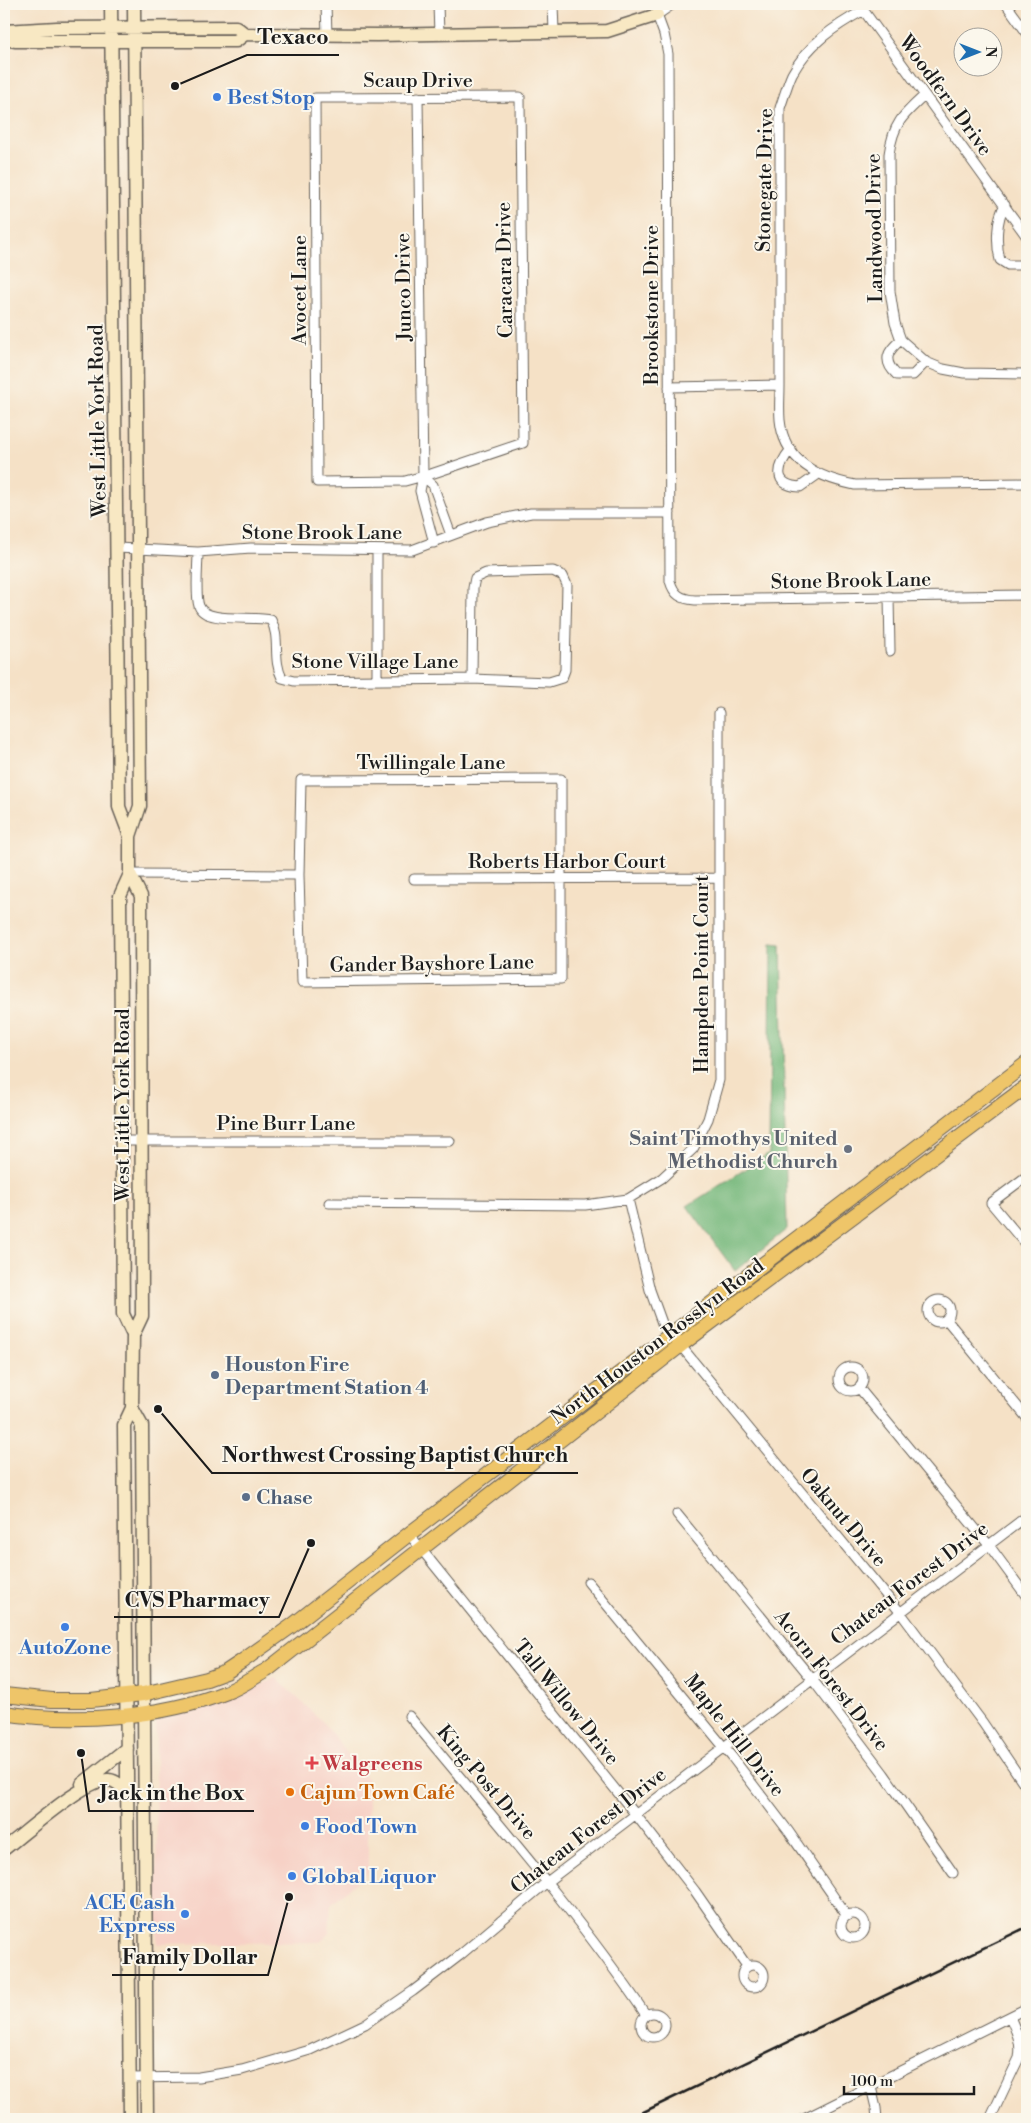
<svg xmlns="http://www.w3.org/2000/svg" width="1031" height="2123" font-family="'Libre Bodoni',serif">
<style>
.built{fill:#f7d1c6}
.forest{fill:#74b77a;stroke:#486a4b}
.lines{fill:none;stroke-linecap:round;stroke-linejoin:round}
.street-casing{stroke:#686158;stroke-width:11}
.secondary-casing{stroke:#686158;stroke-width:15}
.primary-casing{stroke:#686158;stroke-width:16}
.street{stroke:#fff;stroke-width:9}
.secondary{stroke:#f8e8c3;stroke-width:12}
.primary{stroke:#eec569;stroke-width:14}
.rail{stroke:#1c1c1c;stroke-width:2.5}
.shop-dot{fill:#3f7fe0;stroke:#fbf7ec;stroke-width:2}
.worship-dot{fill:#6b7280;stroke:#fbf7ec;stroke-width:2}
.service-dot{fill:#5c6f8a;stroke:#fbf7ec;stroke-width:2}
.health-dot{fill:#e0444e;stroke:#fbf7ec;stroke-width:2}
.food-dot{fill:#e8710a;stroke:#fbf7ec;stroke-width:2}
.labels{text-anchor:middle;stroke-width:4;stroke-linejoin:round;paint-order:stroke}
.street-label{font-size:20px;fill:#1c1c1c;stroke:#fbf7ec}
.shop-label{font-size:20px;font-weight:bold;fill:#366cbe;stroke:#fbf7ec;text-anchor:start}
.worship-label{font-size:20px;font-weight:bold;fill:#5b616d;stroke:#fbf7ec;text-anchor:end}
.service-label{font-size:20px;font-weight:bold;fill:#4e5e75;stroke:#fbf7ec;text-anchor:start}
.health-label{font-size:20px;font-weight:bold;fill:#be3a42;stroke:#fbf7ec;text-anchor:start}
.food-label{font-size:20px;font-weight:bold;fill:#c56008;stroke:#fbf7ec;text-anchor:start}
.leader{fill:none;stroke:#1c1c1c;stroke-width:2}
.callout-dot{fill:#1c1c1c;stroke:#fbf7ec;stroke-width:2}
.callout-label{font-size:21px;text-anchor:middle;font-weight:bold;fill:#1c1c1c;stroke:#fbf7ec;stroke-width:4;stroke-linejoin:round;paint-order:stroke}
</style>
<rect width="100%" height="100%" fill="#fbf7ec"/>
<filter id="ink" filterUnits="userSpaceOnUse"><feTurbulence type="fractalNoise" baseFrequency=".02" numOctaves="2"/><feDisplacementMap in="SourceGraphic" scale="10" xChannelSelector="R" yChannelSelector="G"/><feConvolveMatrix kernelMatrix="1 2 1 2 8 2 1 2 1" color-interpolation-filters="sRGB"/></filter>
<filter id="wash" filterUnits="userSpaceOnUse"><feTurbulence type="fractalNoise" baseFrequency=".0096" numOctaves="4" result="noise"/><feDisplacementMap in="SourceGraphic" scale="20" xChannelSelector="R" yChannelSelector="G"/><feGaussianBlur stdDeviation="1.12" result="paint"/><feColorMatrix in="noise" values="0 0 0 0 0 0 0 0 0 0 0 0 0 0 0 0 0 1.4 0 .05"/><feComposite in="paint" operator="in"/></filter>
<g filter="url(#wash)">
<rect width="100%" height="100%" fill="#f5e1c6"/>
<!-- built -->
<path class="built" d="M276,1678L322,1721L368,1780V1872L331,1904L329,1933L320,1942L157,1944L156,1722L165,1716L202,1708L237,1695Z"/>
<!-- forest -->
<path class="forest" d="M771,944L781,945L787,1229L735,1271L687,1206L769,1154Z"/>
</g>
<g filter="url(#ink)">
<g class="lines">
<defs>
<path id="street" d="M326,4L327,35
M438,4L439,34
M553,4L554,32
M673,4L657,15L664,34L668,54L670,581C674,595 681,599 695,600L1027,595
M859,4L1027,237
M1006,4L1027,33
M864,10C835,26 808,44 792,74C787,85 784,97 780,108V385C780,397 779,408 780,420C784,462 819,478 855,485L1027,483
M924,96C902,116 893,124 889,154L890,291L895,323L901,340L926,362L943,369L964,373L1027,374
M418,97L423,476L420,491L434,543
M520,97L523,443L431,474L405,481L317,482L315,98Z
M1005,205C996,219 996,244 1000,260L1008,265H1027
M901,340C887,351 882,361 897,375H913L926,362
M669,387L780,385
M791,449C778,465 771,485 800,487L817,475
M423,476L433,485L451,535
M117,548L198,552L251,548L412,550L487,522L531,513H670
M377,550V680
M198,552C198,565 195,595 199,606C205,624 253,615 271,620C281,638 272,659 282,678L294,681L472,679L549,682L562,678L565,670L567,585L563,576L553,571L486,573L475,578L473,588L472,679
M889,596L890,651
M561,779V979L302,982L299,875L301,780Z
M130,874L299,875
M414,879L719,878
M122,1141H450
M1027,1176L991,1203L1027,1246
M628,1199L650,1290L662,1323L900,1612L983,1723L1027,1788
M329,1203L585,1205L628,1199L662,1178L693,1149L708,1119L719,1080V713
M928 1311a11 11 0 1 1 22 0a11 11 0 1 1-22 0Z
M946,1319L1027,1418
M839 1379a12 12 0 1 1 24 0a12 12 0 1 1-24 0Z
M859,1388L988,1544L1027,1597
M677,1514L812,1679L884,1774L953,1873
M409,1534L636,1815L695,1891L747,1966
M588,1582L732,1757L789,1832L847,1916
M409,1716C490,1814 575,1910 646,2015
M841 1926a12 12 0 1 1 24 0a12 12 0 1 1-24 0Z
M742 1976a11 11 0 1 1 22 0a11 11 0 1 1-22 0Z
M641 2025a12 12 0 1 1 24 0a12 12 0 1 1-24 0Z
M130,2078L199,2077L242,2070L310,2050L365,2024L413,1991L459,1956L547,1882L1027,1516
M871,2087L876,2108L877,2119
M804,2119L1027,2008
M990,2119L1019,2058C1022,2042 1016,2031 1010,2017"/>
<path id="secondary" d="M111,4L119,807L130,836
M4,31L57,28L236,27L245,34
M4,39L16,41H236L245,34L377,35L607,31L657,15
M133,1335L142,1316L141,896L130,874V836L140,806L134,4
M132,1408L142,1426L147,2119
M82,1784L127,1748
M4,1849C24,1834 87,1777 109,1780C118,1781 122,1788 127,1794
M130,2119L124,1425L132,1408L133,1335L123,1314L120,896L130,874"/>
<path id="primary" d="M4,1695L52,1700H91L143,1694L207,1679L226,1672L241,1662L293,1625L409,1534L1027,1063
M4,1713C73,1724 161,1718 227,1692C241,1687 254,1677 267,1670L681,1345L1027,1086"/>
</defs>
<!-- street casing -->
<use href="#street" class="street-casing"/>
<!-- secondary casing -->
<use href="#secondary" class="secondary-casing"/>
<!-- primary casing -->
<use href="#primary" class="primary-casing"/>
<!-- street -->
<use href="#street" class="street"/>
<!-- secondary -->
<use href="#secondary" class="secondary"/>
<!-- primary -->
<use href="#primary" class="primary"/>
<!-- rail -->
<path class="rail" d="M629,2119L1027,1927"/>
</g>
</g>
<!-- markers -->
<g class="shop-dot">
<circle cx="217" cy="97" r="5"/>
<circle cx="65" cy="1627" r="5"/>
<circle cx="305" cy="1826" r="5"/>
<circle cx="292" cy="1876" r="5"/>
<circle cx="185" cy="1914" r="5"/>
</g>
<circle class="worship-dot" cx="848" cy="1149" r="5"/>
<g class="service-dot">
<circle cx="215" cy="1375" r="5"/>
<circle cx="246" cy="1497" r="5"/>
</g>
<path class="health-dot" d="M309.5 1755.5h5v5h5v5h-5v5h-5v-5h-5v-5h5z"/>
<circle class="food-dot" cx="290" cy="1792" r="5"/>
<g class="labels">
<!-- street labels -->
<g class="street-label">
<text x="418" y="87">Scaup Drive</text>
<text transform="translate(946 95) rotate(54)" y="7">Woodfern Drive</text>
<text transform="translate(764 180) rotate(-89)" y="7">Stonegate Drive</text>
<text transform="translate(874 228) rotate(-91)" y="7">Landwood Drive</text>
<text transform="translate(504 270) rotate(-91)" y="7">Caracara Drive</text>
<text transform="translate(403 287) rotate(-91)" y="7">Junco Drive</text>
<text transform="translate(299 290) rotate(-90)" y="7">Avocet Lane</text>
<text transform="translate(651 305) rotate(-90)" y="7">Brookstone Drive</text>
<text transform="translate(97 421) rotate(-91)" y="7">West Little York Road</text>
<text x="322" y="539">Stone Brook Lane</text>
<text transform="translate(851 580) rotate(-1)" y="7">Stone Brook Lane</text>
<text x="375" y="668">Stone Village Lane</text>
<text x="431" y="769">Twillingale Lane</text>
<text x="567" y="868">Roberts Harbor Court</text>
<text transform="translate(432 963) rotate(-1)" y="7">Gander Bayshore Lane</text>
<text transform="translate(701 974) rotate(-90)" y="7">Hampden Point Court</text>
<text transform="translate(122 1105) rotate(-90)" y="7">West Little York Road</text>
<text x="286" y="1130">Pine Burr Lane</text>
<text transform="translate(657 1341) rotate(-37)" y="7">North Houston Rosslyn Road</text>
<text transform="translate(844 1517) rotate(50)" y="7">Oaknut Drive</text>
<text transform="translate(909 1583) rotate(-37)" y="7">Chateau Forest Drive</text>
<text transform="translate(832 1680) rotate(52)" y="7">Acorn Forest Drive</text>
<text transform="translate(567 1702) rotate(51)" y="7">Tall Willow Drive</text>
<text transform="translate(735 1735) rotate(52)" y="7">Maple Hill Drive</text>
<text transform="translate(487 1782) rotate(50)" y="7">King Post Drive</text>
<text transform="translate(588 1830) rotate(-38)" y="7">Chateau Forest Drive</text>
</g>
<!-- shop labels -->
<g class="shop-label">
<text x="227" y="104">Best Stop</text>
<text x="65" y="1654" text-anchor="middle">AutoZone</text>
<text x="315" y="1833">Food Town</text>
<text x="302" y="1883">Global Liquor</text>
<text x="175" y="1909" text-anchor="end">ACE Cash<tspan x="175" dy="23">Express</tspan></text>
</g>
<!-- worship labels -->
<g class="worship-label">
<text x="838" y="1145">Saint Timothys United<tspan x="838" dy="23">Methodist Church</tspan></text>
</g>
<!-- service labels -->
<g class="service-label">
<text x="225" y="1371">Houston Fire<tspan x="225" dy="23">Department Station 4</tspan></text>
<text x="256" y="1504">Chase</text>
</g>
<!-- health labels -->
<g class="health-label">
<text x="322" y="1770">Walgreens</text>
</g>
<!-- food labels -->
<g class="food-label">
<text x="300" y="1799">Cajun Town Café</text>
</g>
</g>
<!-- callouts -->
<path class="leader" d="M175 86L247 55H339M158 1409L212 1473H578M311 1543L279 1617H114M81 1753L89 1811H254M289 1897L268 1975H112"/>
<g class="callout-dot">
<circle cx="175" cy="86" r="5"/>
<circle cx="158" cy="1409" r="5"/>
<circle cx="311" cy="1543" r="5"/>
<circle cx="81" cy="1753" r="5"/>
<circle cx="289" cy="1897" r="5"/>
</g>
<g class="callout-label">
<text x="293" y="44">Texaco</text>
<text x="395" y="1462">Northwest Crossing Baptist Church</text>
<text x="197" y="1607">CVS Pharmacy</text>
<text x="172" y="1800">Jack in the Box</text>
<text x="190" y="1964">Family Dollar</text>
</g>
<!-- margin -->
<rect width="1031" height="2123" fill="none" stroke="#fbf7ec" stroke-width="20"/>
<!-- north arrow -->
<g transform="translate(978 52) rotate(90)"><circle r="24" fill="#fbf7ec" stroke="#a29f99"/>
<path d="M0-4L9 19L0 12L-9 19Z" fill="#1f6fb2"/>
<text y="-8" font-size="14" font-weight="bold" text-anchor="middle" fill="#1c1c1c">N</text>
</g>
<!-- scale -->
<path d="M844 2086v8h130v-8" fill="none" stroke="#1c1c1c" stroke-width="2.5"/>
<text x="851" y="2086" font-size="15" fill="#1c1c1c" stroke="#fbf7ec" stroke-width="4" paint-order="stroke">100 m</text>
</svg>
